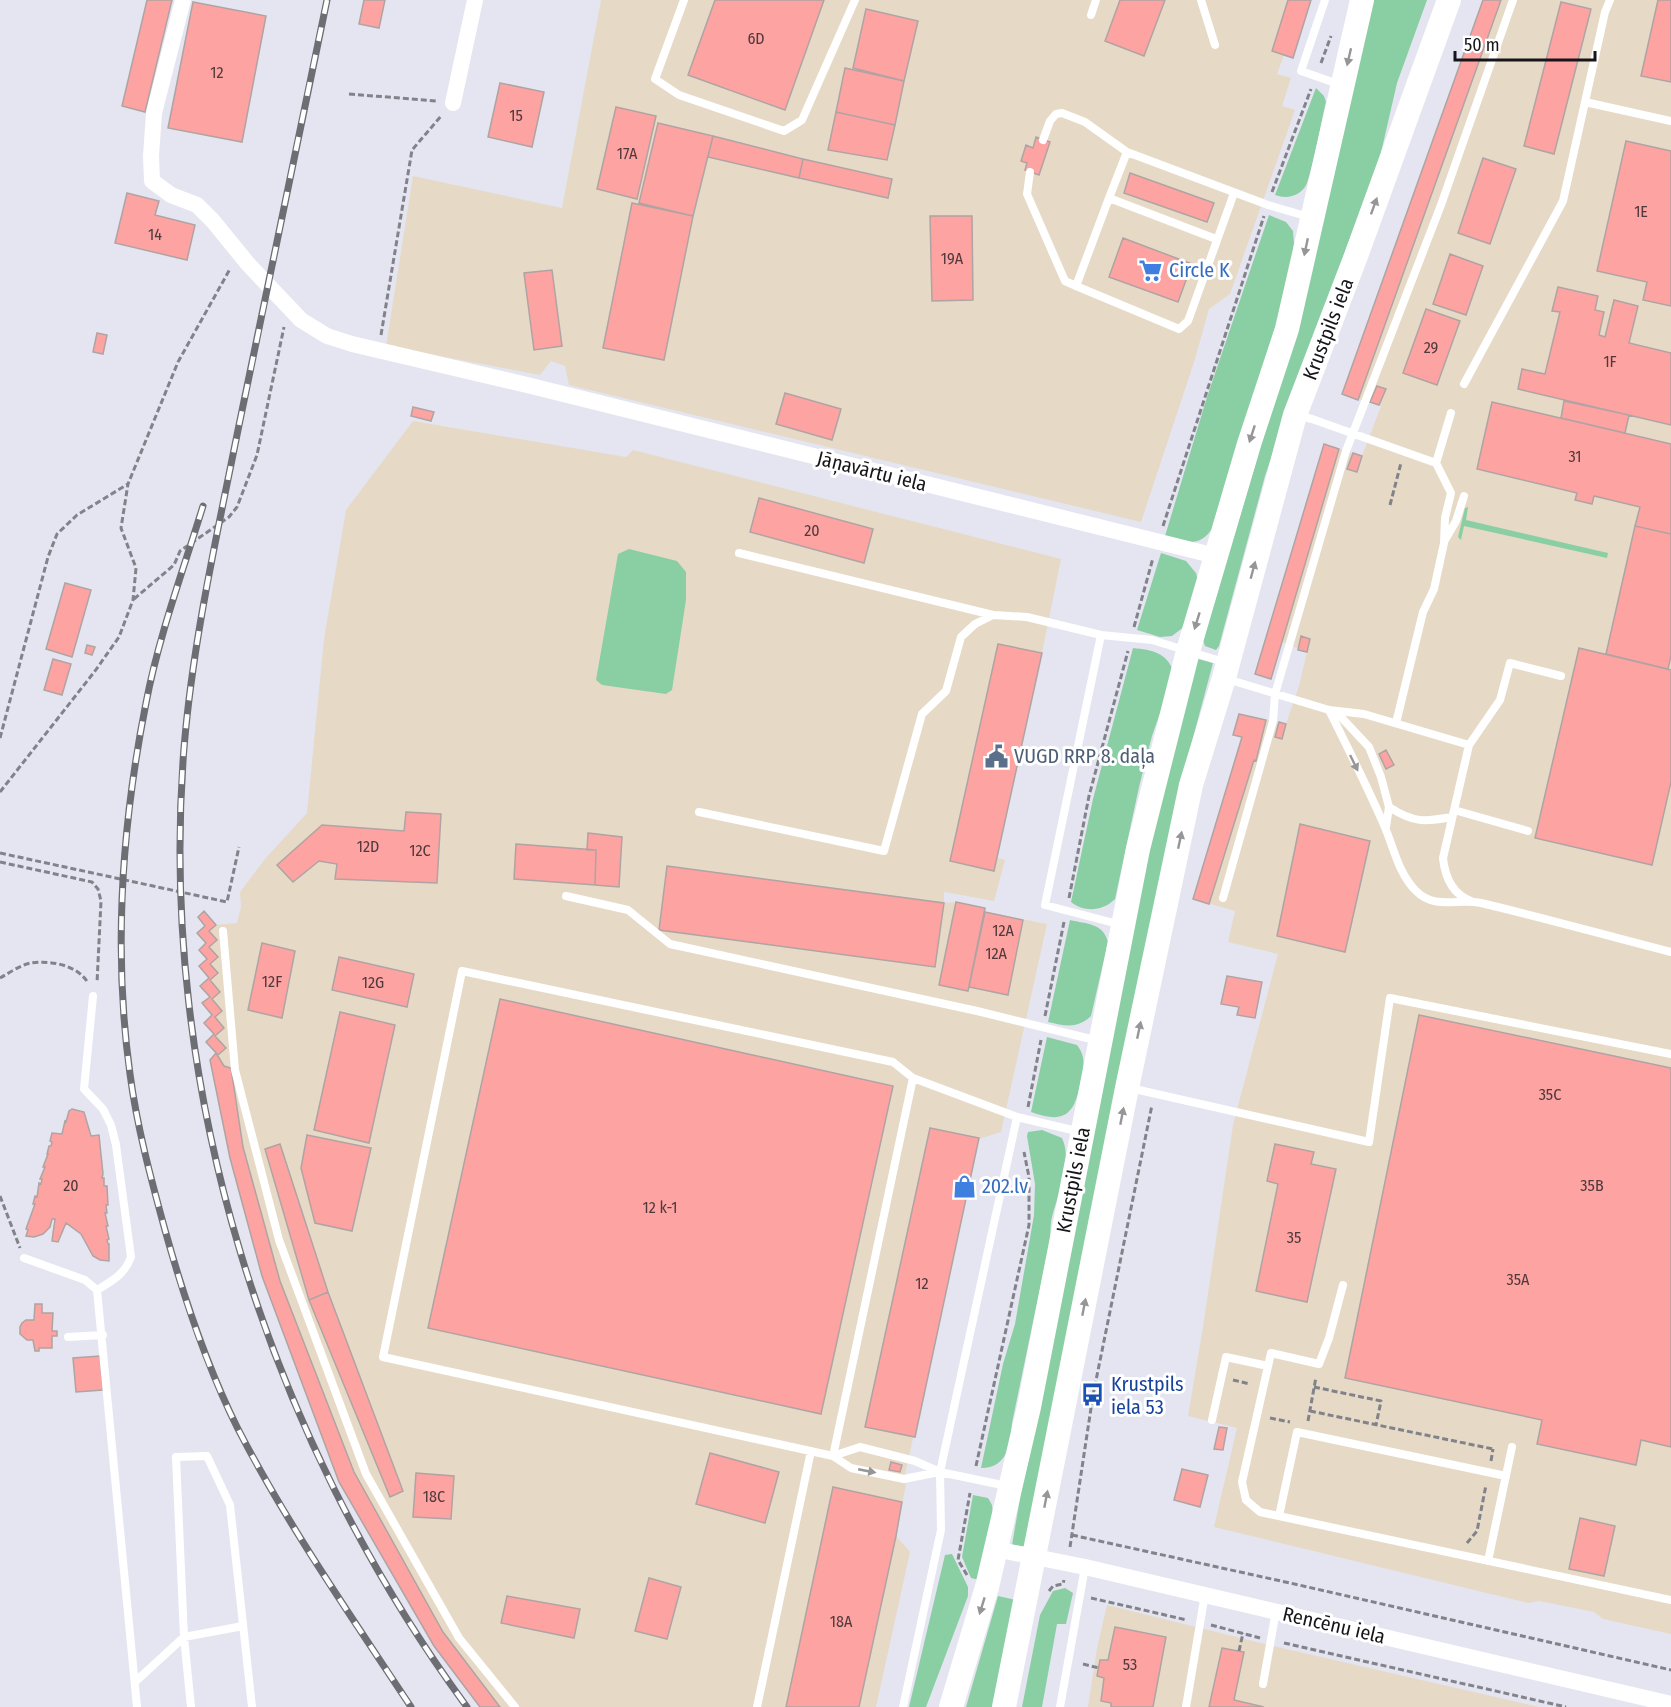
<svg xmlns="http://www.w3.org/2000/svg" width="1671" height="1707" font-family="'Fira Sans Condensed',sans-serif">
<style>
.commercial{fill:#e6dac6}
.green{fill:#89cfa3}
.building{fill:#fda3a2;stroke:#b0a3a3;stroke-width:1.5}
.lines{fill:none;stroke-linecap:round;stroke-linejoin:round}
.path{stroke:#82828a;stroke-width:3;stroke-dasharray:6 3;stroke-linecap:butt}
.service{stroke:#fff;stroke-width:8}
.minor{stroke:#fff;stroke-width:16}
.secondary{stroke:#fff;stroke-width:24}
.rail-casing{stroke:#6d6d74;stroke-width:7}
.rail{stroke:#fff;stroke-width:4.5;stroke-dasharray:14;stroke-linecap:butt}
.oneway{fill:#969698}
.labels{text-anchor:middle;stroke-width:6;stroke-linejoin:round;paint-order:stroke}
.number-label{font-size:16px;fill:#50393c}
.shop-label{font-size:20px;fill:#366cbe;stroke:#fff;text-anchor:start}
.street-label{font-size:20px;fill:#16161a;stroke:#fff}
.service-label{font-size:20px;fill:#4e5e75;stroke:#fff;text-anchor:start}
.transit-label{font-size:20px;fill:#164399;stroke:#fff;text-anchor:start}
</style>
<rect width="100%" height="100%" fill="#e4e5f0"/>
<!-- commercial -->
<path class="commercial" d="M601,0H1288L1284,55L1277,74L1291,78L1282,106L1295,110L1230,294L1209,309L1195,359L1141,522L569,385L565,366L551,361L540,375L386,346L413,176L562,208Z
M1483,0H1671V1634L1603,1619L1594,1612L1539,1601L1528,1603L1214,1527L1237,1428L1188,1416L1203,1327L1233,1125L1278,954L1228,942L1235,911L1193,899L1241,738L1233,735L1239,714L1286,724L1299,686L1307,652L1282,642L1255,674L1324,444L1362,456L1381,406L1342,394Z
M413,421L626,457L633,450L1061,559L1042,653L998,644L951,861L994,871L997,858L1005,860L994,901L944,892V903L956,902L985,908L986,912L1047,924L1001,1132L979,1139L904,1479L906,1484L896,1536L910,1552L876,1707H480L434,1646L339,1482L230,1158L210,1060L215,1053L206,1042L214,1034L204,1023L212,1015L202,1003L210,997L200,986L209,977L199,966L207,959L199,950L206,943L197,933L205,926L198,917L204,911L216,925L237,923L241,907L240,892L265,859L307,813L324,639L346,510Z
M1107,1605L1269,1645L1539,1707H1088L1097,1648Z"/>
<!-- green -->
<path class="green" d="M1372,0H1427L1397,83L1380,157L1297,382L1265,476L1219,646L1216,650L1205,646L1203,640L1293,339Z
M1316,88L1324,96L1326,102C1322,117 1311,179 1305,187C1297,197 1287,199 1275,195Z
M1269,215L1286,222L1293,231L1294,244L1288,286L1213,527C1200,549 1184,542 1165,536L1207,397Z
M1468,507L1466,520L1608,553L1607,558L1464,526L1461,540L1458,537L1465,508Z
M629,549L677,561L686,572V600L672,690L666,694L602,685L596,680L618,554Z
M1161,553L1186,561L1196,573L1198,581L1185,626L1172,636L1160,637L1137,630Z
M1133,648C1152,650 1167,652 1174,673L1152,736L1139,787L1115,899C1103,911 1085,913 1071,902L1093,799Z
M1198,659L1213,663L1190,749L1027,1544L1022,1547L1012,1545L1026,1464L1160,798Z
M1070,920C1087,924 1103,923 1108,942L1091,1016C1077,1029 1066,1026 1048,1022Z
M1047,1037L1077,1045C1086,1057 1084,1066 1081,1080C1075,1113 1066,1125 1031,1112Z
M1042,1130L1062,1138C1073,1162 1058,1193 1052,1217C1050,1224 1051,1232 1050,1240L1012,1423C1010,1444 1008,1468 981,1468L1003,1364L1015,1324L1034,1215L1035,1184L1027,1136L1028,1132Z
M973,1495L988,1498L992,1505L993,1514L979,1580L971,1578L962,1557Z
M952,1554L968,1587V1596L926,1707H909L945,1555Z
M1065,1588L1073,1593L1066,1624H1057L1042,1707H1022L1040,1615L1053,1591Z
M998,1596L1016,1600L995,1707H966Z"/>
<!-- building -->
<path class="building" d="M147,0H172L145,112L122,106Z
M364,0H385L379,28L359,24Z
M715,0H824L785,110L688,75Z
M1120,0H1165L1144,56L1105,41Z
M1288,0H1311L1293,58L1272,51Z
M1483,0H1501L1358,400L1342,394Z
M1658,0H1671V82L1641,76Z
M193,2L266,16L242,142L168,128Z
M1561,2L1591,9L1554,154L1524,146Z
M866,9L918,21L904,81L853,68Z
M845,68L904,81L895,125L836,112Z
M500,83L544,92L532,147L488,137Z
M616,107L656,116L637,199L597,189Z
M836,112L895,125L887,160L828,150Z
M658,123L713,136L693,216L639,203Z
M713,136L803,159L799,178L708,157Z
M1036,137L1050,142L1039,175L1025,170L1027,163L1021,161L1026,145L1033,148Z
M1626,141L1671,151V306L1643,300L1647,282L1597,271Z
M1483,158L1516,169L1490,244L1458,233Z
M803,159L892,179L888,198L799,178Z
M1130,173L1214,203L1207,222L1124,193Z
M127,193L159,201L155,215L195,225L187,260L115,243Z
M632,203L693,216L664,360L603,348Z
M930,216H972L973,300L932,301Z
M1123,238L1192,264L1178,302L1109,277Z
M1450,254L1483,266L1466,315L1433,304Z
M552,270L562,346L534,350L524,273Z
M1558,287L1598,296L1595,310L1604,312L1599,335L1605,337L1614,300L1638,306L1629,343L1671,353V425L1518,389L1522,369L1545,374L1560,312L1552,311Z
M1426,309L1460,321L1437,385L1403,373Z
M97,333L107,335L103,354L93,352Z
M1377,386L1386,389L1379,405L1370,402Z
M785,393L841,409L832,440L776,424Z
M1564,401L1629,415L1625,433L1561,418Z
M1492,402L1671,444V534L1635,526L1640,507L1594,496L1592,504L1575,500L1577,493L1477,469Z
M413,407L434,412L431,421L411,416Z
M1324,444L1339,449L1271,679L1255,674Z
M1353,453L1362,456L1357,472L1347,469Z
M759,498L873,529L864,563L750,532Z
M1635,526L1671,534V656L1668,669L1606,654Z
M65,583L91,590L72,657L46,649Z
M1301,636L1310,639L1307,652L1298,650Z
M998,644L1042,653L994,871L950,861Z
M87,645L95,647L92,655L85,653Z
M1579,648L1671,670V782L1652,865L1535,838Z
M53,659L71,664L62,695L44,690Z
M1239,714L1266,720L1256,761L1254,760L1209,904L1193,899L1242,737L1233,735Z
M1279,722L1286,724L1282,739L1275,737Z
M1386,750L1394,765L1386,769L1379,754Z
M406,812L441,814L437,883L335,879L337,864L319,861L293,882L277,865L322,825L404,831Z
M1300,824L1370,841L1345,952L1277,936Z
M588,833L622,837L619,887L595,885L596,850H587Z
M516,844L596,850L595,885L514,879Z
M667,866L944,903L935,967L659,930Z
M956,902L985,908L968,991L939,985Z
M204,911L216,925L209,931L217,940L209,947L218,957L210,964L218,973L210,980L220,992L212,999L222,1011L215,1017L224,1028L215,1036L226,1048L218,1055L206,1042L214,1034L204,1023L212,1015L202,1003L210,997L200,986L209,978L199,966L207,959L199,950L206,943L197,933L205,926L198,917Z
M985,912L1023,920L1008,995L969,987Z
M262,943L295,951L282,1018L248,1010Z
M339,957L414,974L407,1007L332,990Z
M1227,976L1262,982L1255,1018L1237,1015L1239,1007L1221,1004Z
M500,999L893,1086L821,1414L428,1328Z
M340,1012L395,1025L369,1143L314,1130Z
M1419,1015L1671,1068V1447L1641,1440L1636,1465L1537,1444L1542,1420L1345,1378Z
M216,1053L224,1066L231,1068L243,1147L280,1281L354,1472L443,1632L500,1707H480L434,1646L339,1482L262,1276L230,1158L210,1060Z
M72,1109L84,1112L91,1136L99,1135L103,1174L102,1178H104V1186H107L108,1205H106L107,1213H105L108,1226H106L109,1239L107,1240L108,1244H109V1261L100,1260L93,1256L81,1234L66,1223L58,1242L52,1241L55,1219H52L50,1227L43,1234L34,1237L26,1236L28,1230L26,1229L35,1204H33L35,1196L37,1197L39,1183L41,1184L42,1179H40L45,1167H43L48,1154H47L49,1146H51L52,1142L50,1141L52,1133L62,1134L65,1121L66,1122L69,1111Z
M930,1128L979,1138L915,1437L865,1427Z
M307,1135L371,1148L352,1231L315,1223L301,1168Z
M280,1144L328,1292L309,1300L265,1149Z
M1275,1144L1314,1152L1311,1164L1336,1169L1307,1302L1256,1291L1278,1184L1267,1181Z
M328,1292L403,1491L390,1497L309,1300Z
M35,1304H42V1313H53L52,1331H57V1336H52V1348H39V1351H35L33,1340H27L20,1334V1327L22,1323L26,1320H34Z
M100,1356L103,1390L76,1392L73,1358Z
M1219,1427L1227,1428L1223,1450L1214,1449Z
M710,1453L779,1472L765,1523L696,1504Z
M891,1462L902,1465L900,1472L889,1470Z
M1182,1469L1208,1475L1200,1507L1174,1500Z
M416,1473L454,1476L451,1519L413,1517Z
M833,1487L902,1502L896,1536L859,1707H786Z
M1580,1518L1615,1526L1604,1576L1569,1569Z
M649,1578L681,1587L667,1639L635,1631Z
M507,1596L580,1609L574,1638L501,1623Z
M1115,1627L1166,1637L1153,1707H1111V1703L1101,1701L1104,1678L1097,1676L1100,1660H1108Z
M1222,1648L1244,1652L1234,1700L1264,1707H1209Z"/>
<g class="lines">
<!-- path -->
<path class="path" d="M1321,63L1331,36
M349,94L437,101
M1272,192L1311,89
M381,335L412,150L442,115
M1390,505L1401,463
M1163,526L1264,216
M134,599L174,565L180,551L229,517L237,507L257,455L284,327
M1134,627L1153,558
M0,738L48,557L57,534L77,515L128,484
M0,792L95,671L119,637L133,600L136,568L121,528L128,484L178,362L230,269
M0,853L227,902L239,847
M0,862L92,882L98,889L101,901L97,983
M1069,898L1089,796L1128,651
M0,978C9,973 20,965 31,963C50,960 78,965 88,983
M1045,1016L1064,922
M1028,1107L1041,1040
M0,1196L20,1248
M1233,1380L1250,1384
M1314,1387L1381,1401L1376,1425
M1310,1411L1493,1449
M1270,1418L1290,1422
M1308,1421L1316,1377
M1491,1461L1493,1449
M976,1466L1029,1225V1177L1024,1152
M1072,1535L1299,1585L1671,1670
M1467,1543L1477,1531L1486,1485
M1070,1547L1093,1395L1152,1105
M967,1575L958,1560L970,1493
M1049,1591L1053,1586L1063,1584L1064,1580
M1091,1598L1187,1620
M1211,1625L1260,1638
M1284,1643L1566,1707
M1239,1651L1243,1633
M1083,1664L1099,1668"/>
<!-- service -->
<path class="service" d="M684,0L655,79L679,95L784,131L802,120L855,0
M1201,0L1215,45
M1325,0L1301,71L1341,85
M1091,15L1096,0
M1585,102L1671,121
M1043,140L1050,121L1056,114L1062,113L1085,122L1127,152L1268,205L1309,217
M1030,172L1027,194L1065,281L1076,286
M1109,198L1127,152
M1216,239L1109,198L1076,286L1179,329L1188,321L1234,193
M1464,384L1563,201L1605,12L1610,0
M1296,415L1312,419L1436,463L1451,493L1445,518L1444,543L1434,589L1423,612L1396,723
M1436,463L1451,413
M1445,540L1456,521L1464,496
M739,553L993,615
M1227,679L1329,710L1364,714L1469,745L1443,858C1445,877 1452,894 1471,901
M1329,710C1348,748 1367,786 1384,825C1394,848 1398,873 1416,891C1435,910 1458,898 1481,903C1545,918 1608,936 1671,952
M1333,712L1340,716L1369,747L1381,777L1389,807L1386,827
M1469,745L1500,700L1510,663L1561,676
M1389,807C1414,823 1424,822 1452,817
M1454,810L1528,831
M699,812L884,851L922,714L946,691L961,637L975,624L993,615L1027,617L1101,635
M566,896L628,910L670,944L977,1011L1099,1041
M1223,898L1273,721L1275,694L1346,451L1441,205L1513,0
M1122,925L1045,905L1101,635L1152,640L1227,663
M223,931L235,1070L279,1240L366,1474L459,1638L515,1707
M462,971L893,1062L913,1078L833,1456L383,1357Z
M93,996L84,1089L103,1109L111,1125L116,1145L131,1257C125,1274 112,1281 97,1290
M913,1078L1017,1117L1081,1132
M1130,1088L1369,1142L1390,998L1671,1054
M24,1258L85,1280L97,1290L137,1707
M1343,1285L1329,1338L1319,1364L1271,1353L1242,1482L1246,1500L1260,1512L1671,1600
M68,1337L103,1335
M1212,1420L1226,1357L1268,1366
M833,1456L860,1447L915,1461L940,1472L1007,1486
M833,1456L851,1468L904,1479L939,1472
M1279,1516L1297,1432L1506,1476
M1488,1561L1512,1447
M135,1682L184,1637L243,1626
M1263,1684L1276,1611
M191,1707L184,1637L176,1457L207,1456L230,1505L252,1707
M757,1707L811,1451
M903,1707L941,1530L940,1472L1017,1117
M1060,1707L1085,1567
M1186,1707L1205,1594"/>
<!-- minor -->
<path class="minor" d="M183,0L154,113L151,156L152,181L171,195L197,205L213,221L248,264L301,320L327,336L352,344L527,385L1216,556
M453,103L475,0
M995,1549L1085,1567L1671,1704"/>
<!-- secondary -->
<path class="secondary" d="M951,1707L987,1587L1029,1407L1138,849L1188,651L1249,444L1287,329L1362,0
M1004,1707L1127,1088L1191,785L1224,678L1295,415L1356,256L1449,0"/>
<defs>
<path id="rail" d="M327,0C297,143 268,287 238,430C217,535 193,640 184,748C157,1086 267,1435 467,1707
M203,506C183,571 159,635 146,703C122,824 113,951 130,1074C137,1127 151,1179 165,1230C184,1298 206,1365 238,1429C288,1526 351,1616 411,1707"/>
</defs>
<!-- rail casing -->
<use href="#rail" class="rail-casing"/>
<!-- rail -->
<use href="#rail" class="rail"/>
</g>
<!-- one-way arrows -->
<defs><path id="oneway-solid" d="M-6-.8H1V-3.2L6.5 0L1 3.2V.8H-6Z" transform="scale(1.5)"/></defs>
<g class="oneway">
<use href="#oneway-solid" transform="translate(1349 57) rotate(103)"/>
<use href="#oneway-solid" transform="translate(1374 206) rotate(-70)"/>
<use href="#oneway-solid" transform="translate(1306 247) rotate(102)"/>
<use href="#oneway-solid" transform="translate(1252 434) rotate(108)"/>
<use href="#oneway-solid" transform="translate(1253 570) rotate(-75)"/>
<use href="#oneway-solid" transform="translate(1197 621) rotate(107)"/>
<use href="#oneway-solid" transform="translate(1354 763) rotate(64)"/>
<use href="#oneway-solid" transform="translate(1180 840) rotate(-78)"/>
<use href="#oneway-solid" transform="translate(1139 1030) rotate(-78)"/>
<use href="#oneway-solid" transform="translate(1122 1116) rotate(-79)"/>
<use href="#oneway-solid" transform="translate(1084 1307) rotate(-79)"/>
<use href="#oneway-solid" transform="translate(867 1471) rotate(11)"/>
<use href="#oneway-solid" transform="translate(1046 1499) rotate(-79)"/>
<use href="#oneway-solid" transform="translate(982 1606) rotate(107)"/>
</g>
<!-- icons -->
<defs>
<symbol id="supermarket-bare" viewBox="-9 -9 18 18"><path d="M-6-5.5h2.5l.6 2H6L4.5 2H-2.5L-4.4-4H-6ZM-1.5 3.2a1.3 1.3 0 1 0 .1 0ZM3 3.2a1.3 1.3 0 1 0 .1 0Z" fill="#3f7fe0" stroke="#fff" stroke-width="2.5" paint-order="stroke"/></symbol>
<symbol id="civic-bare" viewBox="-9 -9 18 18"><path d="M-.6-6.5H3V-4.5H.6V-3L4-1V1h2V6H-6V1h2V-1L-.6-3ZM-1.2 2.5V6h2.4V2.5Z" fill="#5c6f8a" stroke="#fff" stroke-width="2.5" paint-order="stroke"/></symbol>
<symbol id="shop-bare" viewBox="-9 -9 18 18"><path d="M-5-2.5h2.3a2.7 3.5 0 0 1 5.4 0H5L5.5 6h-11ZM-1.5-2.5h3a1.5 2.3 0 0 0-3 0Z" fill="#3f7fe0" stroke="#fff" stroke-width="2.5" paint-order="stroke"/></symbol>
<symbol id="bus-bare" viewBox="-9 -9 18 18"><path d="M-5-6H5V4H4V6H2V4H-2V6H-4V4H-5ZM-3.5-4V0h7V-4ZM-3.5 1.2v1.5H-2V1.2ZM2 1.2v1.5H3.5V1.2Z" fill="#1a4fb4" stroke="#fff" stroke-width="2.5" paint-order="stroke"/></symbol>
</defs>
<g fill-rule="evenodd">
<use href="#supermarket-bare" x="1134" y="254" width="33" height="33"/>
<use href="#civic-bare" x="980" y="740" width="33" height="33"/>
<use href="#shop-bare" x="948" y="1170" width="33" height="33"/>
<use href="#bus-bare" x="1076" y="1378" width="33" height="33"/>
</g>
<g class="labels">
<!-- number labels -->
<g class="number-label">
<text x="756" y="44">6D</text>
<text x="217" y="78">12</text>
<text x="516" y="121">15</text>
<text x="627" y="159">17A</text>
<text x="1641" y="217">1E</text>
<text x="155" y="240">14</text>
<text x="952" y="264">19A</text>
<text x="1431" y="353">29</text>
<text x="1610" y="367">1F</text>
<text x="1575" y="462">31</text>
<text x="812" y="536">20</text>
<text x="368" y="852">12D</text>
<text x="420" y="856">12C</text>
<text x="1003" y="936">12A</text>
<text x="996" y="959">12A</text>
<text x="272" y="987">12F</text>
<text x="373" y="988">12G</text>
<text x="1550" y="1100">35C</text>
<text x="71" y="1191">20</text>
<text x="1592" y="1191">35B</text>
<text x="660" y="1213">12 k-1</text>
<text x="1294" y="1243">35</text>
<text x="1518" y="1285">35A</text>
<text x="922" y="1289">12</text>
<text x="434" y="1502">18C</text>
<text x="841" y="1627">18A</text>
<text x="1130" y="1670">53</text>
</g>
<!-- shop labels -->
<g class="shop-label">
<text x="1169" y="277">Circle K</text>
<text x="982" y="1193">202.lv</text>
</g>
<!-- street labels -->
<g class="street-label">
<text transform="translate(1328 329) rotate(-69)" y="7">Krustpils iela</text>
<text transform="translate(872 471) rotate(14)" y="7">Jāņavārtu iela</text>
<text transform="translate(1073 1180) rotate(-79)" y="7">Krustpils iela</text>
<text transform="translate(1334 1625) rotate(13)" y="7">Rencēnu iela</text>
</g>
<!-- service labels -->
<g class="service-label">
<text x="1014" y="763">VUGD RRP 8. daļa</text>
</g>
<!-- transit labels -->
<g class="transit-label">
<text x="1111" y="1391">Krustpils<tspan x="1111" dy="23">iela 53</tspan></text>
</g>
</g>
<!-- scale -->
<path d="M1455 51v9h140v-9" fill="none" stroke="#16161a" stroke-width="3"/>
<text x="1464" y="51" font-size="18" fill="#16161a" stroke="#ffffff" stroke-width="4.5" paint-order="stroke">50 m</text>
</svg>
